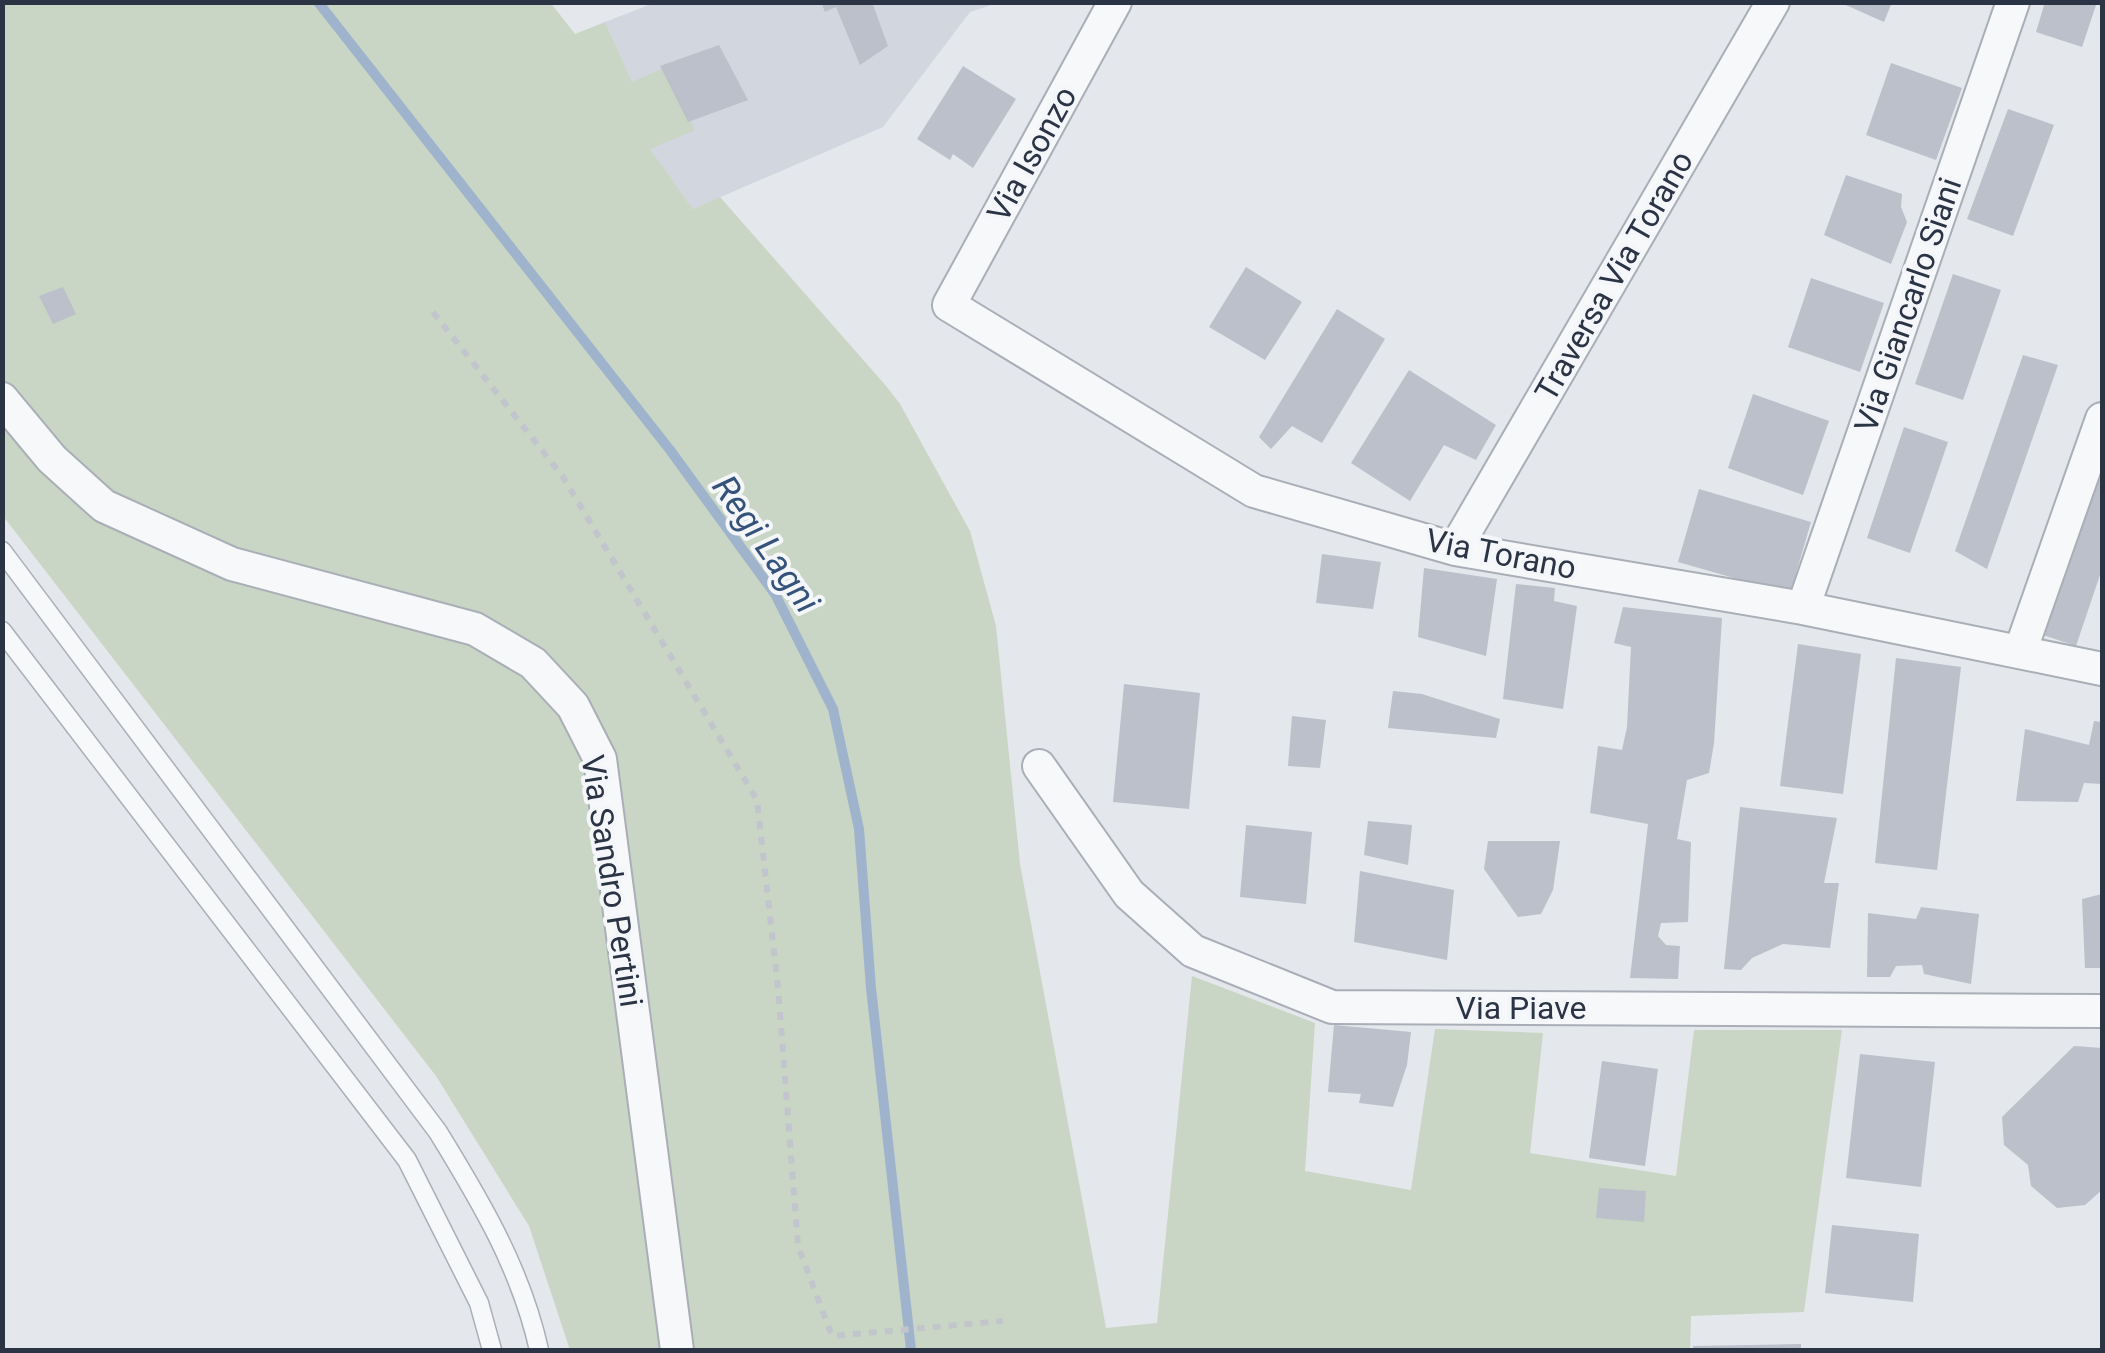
<svg xmlns="http://www.w3.org/2000/svg" width="2105" height="1353" font-family="Roboto,sans-serif">
<style>
.built{fill:#d2d6de}
.green{fill:#c9d6c5}
.lines{fill:none;stroke-linecap:round;stroke-linejoin:round}
.stream{stroke:#9fb4cc;stroke-width:10}
.building{fill:#bbc0ca}
.service-casing{stroke:#a9aeb7;stroke-width:21}
.minor-casing{stroke:#a9aeb7;stroke-width:36}
.path{stroke:#c2c5cb;stroke-width:6;stroke-dasharray:8 8;stroke-linecap:butt}
.service{stroke:#f7f8fa;stroke-width:18}
.minor{stroke:#f7f8fa;stroke-width:32}
.labels{text-anchor:middle;stroke-width:8;stroke-linejoin:round;paint-order:stroke}
.street-label{font-size:32px;fill:#2b3445;stroke:#f4f6f9}
.water-label{font-size:35px;font-style:italic;fill:#34527a;stroke:#f4f6f9}
</style>
<rect width="100%" height="100%" fill="#e4e7ec"/>
<!-- built -->
<path class="built" d="M654,3H997L970,12L883,127L693,209L649,148L666,67L632,83L605,22Z"/>
<!-- green -->
<path class="green" d="M550,2L575,34L605,22L632,82L666,67L695,130L650,149L693,209L720,197L887,387L900,404L970,531L996,626L1020,864L1106,1328L1157,1323L1192,976L1315,1023L1305,1171L1411,1190L1435,1029L1543,1033L1530,1153L1676,1176L1694,1030H1842L1804,1312L1691,1316L1690,1350H570L529,1226L436,1076L3,516V3Z"/>
<g class="lines">
<!-- stream -->
<path class="stream" d="M318,2L670,450L775,594L833,709L859,829L871,988L911,1350"/>
</g>
<!-- building -->
<path class="building" d="M821,2H872L888,46L860,65L836,7L825,12Z
M1839,2H1892L1884,22Z
M2045,2H2097L2082,47L2036,32Z
M719,45L748,100L688,122L660,66Z
M1891,63L1962,88L1936,160L1866,135Z
M963,66L1016,99L973,168L953,154L950,160L917,139Z
M2008,109L2054,125L2013,236L1967,219Z
M1846,175L1902,194L1901,207L1907,222L1891,264L1824,235Z
M1246,267L1302,302L1265,360L1209,327Z
M1953,274L2001,290L1963,400L1915,384Z
M1811,278L1884,303L1860,372L1788,347Z
M63,287L76,314L53,324L39,296Z
M1337,309L1385,339L1322,443L1292,426L1271,449L1259,437Z
M2023,355L2058,365L1987,569L1955,551Z
M1409,370L1496,425L1476,460L1444,445L1410,501L1351,463Z
M1753,394L1829,421L1803,495L1728,468Z
M1904,427L1948,442L1910,553L1867,538Z
M2102,455V569L2076,646L2040,634Z
M1699,489L1811,522L1790,594L1678,562Z
M1322,554L1381,562L1373,609L1316,603Z
M1424,568L1497,579L1486,656L1418,637Z
M1516,584L1555,588L1554,601L1577,606L1563,709L1503,699Z
M1623,607L1722,618L1714,743L1709,773L1687,780L1677,839L1691,842L1688,922L1661,923L1658,936L1666,945L1680,946L1678,979L1630,978L1648,824L1590,813L1598,746L1622,750L1627,727L1631,647L1614,643Z
M1798,644L1861,654L1843,794L1780,786Z
M1896,658L1961,667L1937,870L1875,863Z
M1124,684L1200,693L1189,809L1113,802Z
M1393,691L1422,694L1500,719L1496,738L1388,728Z
M1292,716L1326,720L1320,768L1288,766Z
M2094,721L2102,722V784L2084,783L2078,802L2016,801L2025,729L2089,745Z
M1740,807L1837,818L1824,883H1839L1830,948L1783,944L1752,958L1741,970L1724,969Z
M1368,821L1412,825L1408,865L1364,855Z
M1246,825L1312,832L1306,904L1240,897Z
M1488,841H1560L1553,890L1541,914L1518,917L1484,869Z
M1360,871L1454,890L1447,960L1354,942Z
M2102,894V968H2085L2082,899Z
M1921,907L1979,914L1971,984L1924,974L1922,965L1896,966L1890,977H1867L1868,913L1916,919Z
M1334,1025L1411,1032L1407,1065L1393,1107L1359,1103L1361,1094L1328,1092Z
M2074,1046L2102,1048V1190L2085,1205L2057,1208L2031,1186L2028,1165L2004,1145L2002,1117Z
M1860,1054L1935,1062L1921,1187L1846,1178Z
M1602,1061L1658,1069L1645,1166L1589,1158Z
M1599,1188L1646,1191L1644,1222L1596,1218Z
M1832,1225L1919,1234L1913,1302L1825,1293Z
M1801,1344V1350H1693V1346Z"/>
<g class="lines">
<defs>
<path id="service" d="M2,551L438,1132C481,1202 521,1269 539,1350
M2,631L407,1160L479,1303L492,1350"/>
<path id="minor" d="M1115,2L949,305L1254,491L1455,549L1803,608L2102,669
M2,399L52,459L104,506L232,564L475,629L533,663L573,706L600,759L677,1350
M1455,549L1773,2
M1803,608L2013,2
M2020,652L2102,419
M1039,766L1129,894L1193,951L1332,1007L2102,1011"/>
</defs>
<!-- service casing -->
<use href="#service" class="service-casing"/>
<!-- minor casing -->
<use href="#minor" class="minor-casing"/>
<!-- path -->
<path class="path" d="M433,312L563,477L757,800L778,987L798,1246L832,1336L1003,1321"/>
<!-- service -->
<use href="#service" class="service"/>
<!-- minor -->
<use href="#minor" class="minor"/>
</g>
<g class="labels">
<!-- street labels -->
<g class="street-label">
<text transform="translate(1032 154) rotate(-61)" y="11">Via Isonzo</text>
<text transform="translate(1614 276) rotate(-60)" y="11">Traversa Via Torano</text>
<text transform="translate(1908 305) rotate(-71)" y="11">Via Giancarlo Siani</text>
<text transform="translate(1501 554) rotate(11)" y="11">Via Torano</text>
<text transform="translate(612 881) rotate(81)" y="11">Via Sandro Pertini</text>
<text x="1521" y="1019">Via Piave</text>
</g>
<!-- water labels -->
<g class="water-label">
<text transform="translate(766 544) rotate(55)" y="12">Regi Lagni</text>
</g>
</g>
<!-- border -->
<rect width="2105" height="1353" fill="none" stroke="#2b3445" stroke-width="10"/>
</svg>
